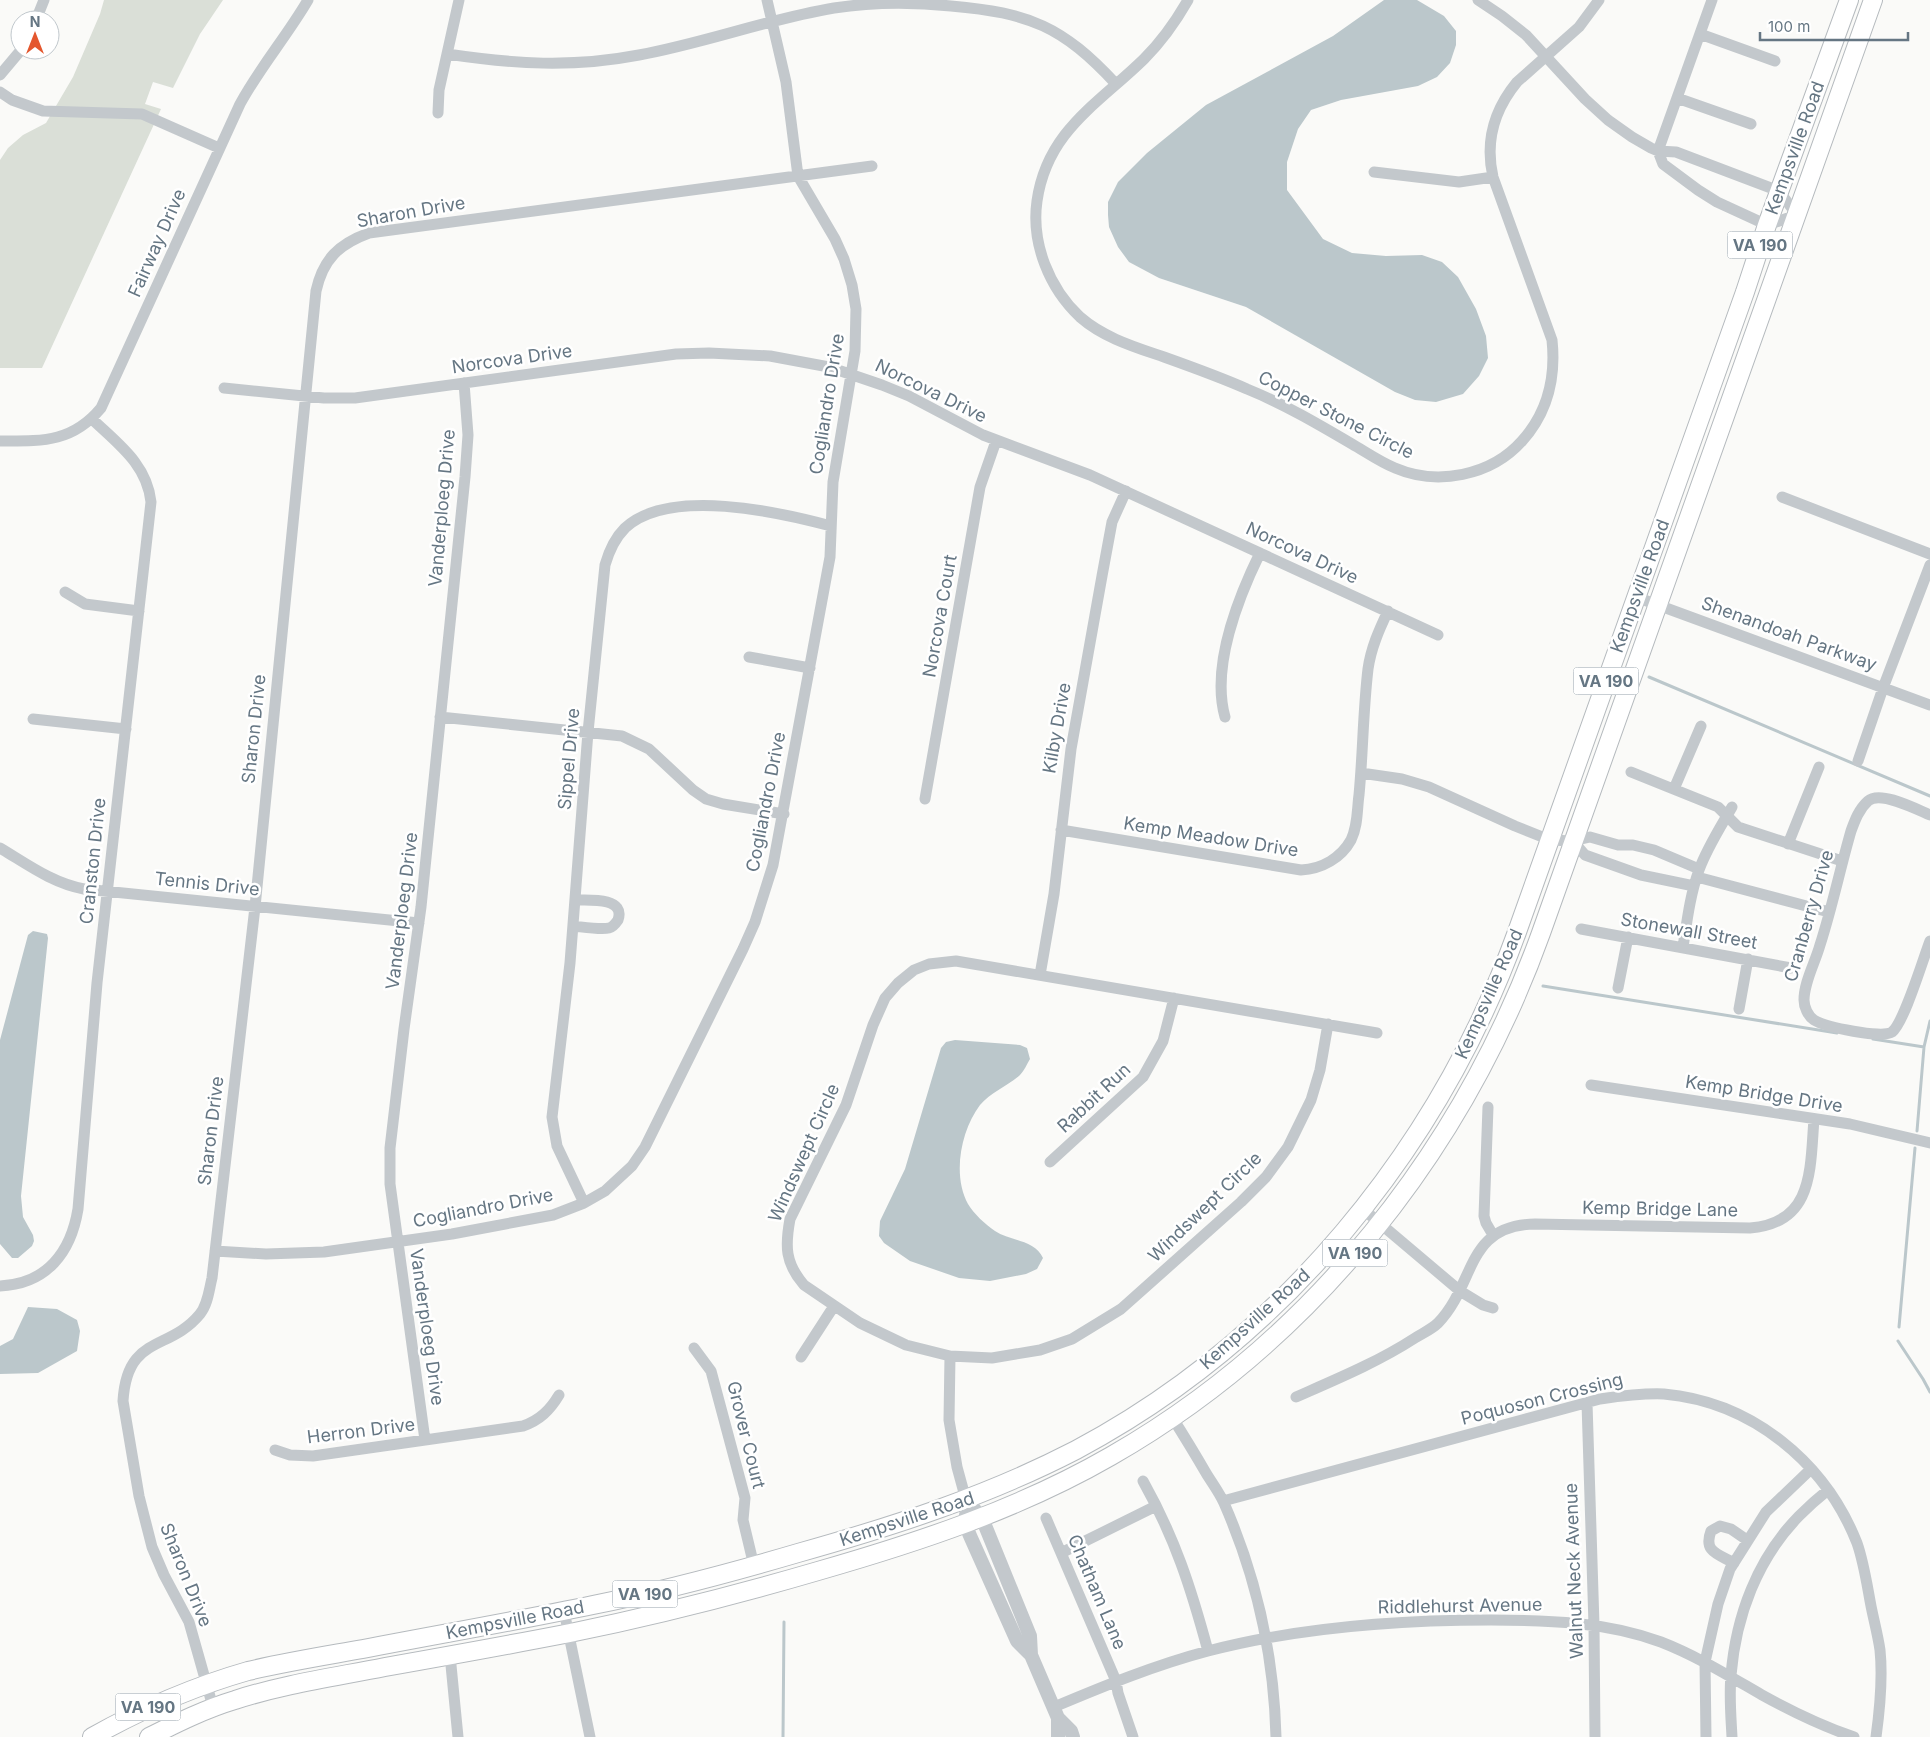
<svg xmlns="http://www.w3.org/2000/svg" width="1930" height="1737" font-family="Inter,sans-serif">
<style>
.green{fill:#dadfd7}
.water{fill:#bbc7cb}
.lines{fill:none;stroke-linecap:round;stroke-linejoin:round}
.stream{stroke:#bbc7cb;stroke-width:3}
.primary-casing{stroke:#b5babe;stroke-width:20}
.minor{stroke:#c3c8cc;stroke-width:11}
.tertiary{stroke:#c3c8cc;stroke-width:14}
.primary{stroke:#fff;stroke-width:18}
.labels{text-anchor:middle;stroke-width:5;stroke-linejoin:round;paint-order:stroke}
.shield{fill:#fff;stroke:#939fa8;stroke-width:1}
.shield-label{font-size:16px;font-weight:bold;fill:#657683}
.street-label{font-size:18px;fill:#657683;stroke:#fff}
</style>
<rect width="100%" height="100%" fill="#fafaf8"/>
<!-- green -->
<path class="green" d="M104,0H223L200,34L173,88L153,82L145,104L161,109L42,368H0V160L8,148L23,135L46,123L73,77L100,14Z"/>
<!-- water -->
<path class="water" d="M1384,0H1417L1444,16L1456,31V45L1450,63L1437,77L1418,86L1341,100L1311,110L1298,129L1287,162V190L1323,239L1352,253L1386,256L1422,255L1442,262L1458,277L1476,309L1486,336L1488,358L1479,376L1463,394L1436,402L1415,400L1395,392L1246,307L1159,278L1129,262L1118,247L1109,227L1108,215V202L1118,182L1147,153L1206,105L1333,36Z
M33,931L47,934L48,938L21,1196L23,1217L33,1235L34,1241L32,1246L18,1258H12L0,1244V1040L28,935Z
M955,1040L1020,1045L1027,1048L1030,1059C1027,1064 1024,1071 1020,1075C1008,1086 991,1092 980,1105C961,1130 952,1175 968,1204C974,1214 985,1224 995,1231C1010,1241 1035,1240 1043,1258L1037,1269L1026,1274L990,1281L959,1278L910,1261L884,1243L879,1236L880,1221L905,1169L941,1048L946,1042Z
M28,1307L57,1309L77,1320L80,1331L77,1351L38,1373L0,1374V1346L13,1339Z"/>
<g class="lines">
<!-- stream -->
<path class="stream" d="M1649,677L1930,796
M1543,986L1837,1033
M1873,1039L1924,1047
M1917,1131L1924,1047L1930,1021
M1899,1327L1915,1148
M1898,1341L1923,1379L1930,1392
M783,1737L784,1622"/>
<defs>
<path id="primary" d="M92,1737C142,1709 192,1687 248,1671C286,1662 324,1656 363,1649C440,1634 517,1621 593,1605C662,1591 730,1573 798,1553C894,1526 987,1496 1076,1450C1281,1341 1438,1150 1517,932L1745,292L1767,225L1849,0
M149,1737C177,1723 205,1709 235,1700C284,1684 335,1677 385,1667C447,1656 508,1645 570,1633C653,1616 736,1595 818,1571C919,1542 1019,1509 1111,1456C1312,1341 1463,1150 1541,933L1873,0"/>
</defs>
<!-- primary casing -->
<use href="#primary" class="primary-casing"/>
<!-- minor -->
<path class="minor" d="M1188,0C1176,21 1161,42 1144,59C1098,104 1047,131 1037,201C1031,243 1049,288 1080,317C1104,338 1135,347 1164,357C1192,367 1220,377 1247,389C1284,404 1318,424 1352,444C1366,452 1380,462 1395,468C1437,486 1491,476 1522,441C1548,412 1556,378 1552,340L1493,177C1485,142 1494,110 1517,82L1579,27L1599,0
M1478,0L1502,16L1526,35L1585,99L1608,120L1632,137L1651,148L1658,151L1676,152L1779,191L1797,215L1767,225L1717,202L1698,190L1663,164L1658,151
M36,20L44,0
M1700,34L1775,61
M447,54C515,64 571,68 639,55C705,43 768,19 834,8C873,2 912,2 951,6C1030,13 1062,26 1116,84
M0,75L21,50
M0,92L12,100L43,111L142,114L219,148
M1677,98L1751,124
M438,113L439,90L459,0
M1658,151L1712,0
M1374,172L1459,182L1493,177
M224,388L324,398H355L676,354L709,353L770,356L829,367L882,385L909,396L983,435L1090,475L1438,635
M0,441C41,441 72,443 101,408L240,104C260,67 287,36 308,0
M1782,497L1930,554
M65,592L85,604L139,611
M1636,597L1930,705
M749,657L810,668
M440,717L622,736L649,749L693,790L706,799L723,804L784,814
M1225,717C1211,667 1238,598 1260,553
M33,719L126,729
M1858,761L1883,688L1930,565
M1631,772L1718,807L1738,827L1842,861
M1361,773L1402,779L1429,787L1515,826L1550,840L1573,841L1590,837L1618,845H1633L1654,850L1699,869
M1674,789L1701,726
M925,799L980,487L996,441
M1930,815C1916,809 1880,790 1868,801C1859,809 1855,820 1851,831C1840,869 1832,908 1820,945C1815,963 1804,982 1804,1000C1804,1007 1808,1016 1814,1020C1825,1027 1882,1039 1892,1032C1904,1023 1923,959 1930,941
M1061,830L1301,870C1322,869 1341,858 1351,840C1358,826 1357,809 1359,795C1363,753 1363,711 1368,669C1371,648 1379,630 1388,611
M1573,841L1585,855L1641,875L1694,886
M1788,844L1819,767
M0,848C27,864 52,883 84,889L419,923
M1697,877L1829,912
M573,926C583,927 601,930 609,928C613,927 616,923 618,920C626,897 588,900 576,900
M1581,929L1791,968
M1683,947C1687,921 1690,895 1699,870C1707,848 1720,828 1732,807
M1040,975L1054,894L1071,749L1102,576L1112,522L1126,491
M1618,988L1628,937
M1739,1009L1748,959
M1328,1024L1320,1070L1311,1100L1288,1147L1266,1177L1241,1202L1121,1309L1072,1339L1040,1350L992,1358L950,1356L906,1345L860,1323L804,1285C785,1263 785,1246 790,1219L846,1105L873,1025L885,998L898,983L914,970L929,964L956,961L1377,1033
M1591,1085L1850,1124L1930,1143
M1488,1107L1484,1216L1486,1223L1493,1235
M1050,1162L1143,1077L1163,1041L1174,998
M584,1203L557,1146L552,1117L570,963L588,732L605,565C609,551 615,538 625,528C669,487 779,512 831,526
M1363,1209L1460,1291L1483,1305L1493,1308
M215,1251L266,1254L324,1252L452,1234L553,1215L584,1203L605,1191L632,1166L645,1147L743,949L755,922L773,865L830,557L833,482L855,351L856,309L852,285L844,259L835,239L798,176L786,82L767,0
M0,1286C47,1284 71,1252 78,1209L97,983L151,502C147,464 118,444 92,419
M694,1348L711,1371L745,1498L743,1520L754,1566
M950,1356L949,1420L957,1467L966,1500
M801,1357L834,1306
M1296,1397C1337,1379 1378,1362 1415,1338C1423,1333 1432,1329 1438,1323C1476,1284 1465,1225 1535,1224L1750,1228C1814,1223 1810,1169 1814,1119
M1587,1403L1594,1625L1595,1737
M1172,1417C1184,1436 1195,1454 1206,1473C1212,1483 1219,1492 1224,1503C1256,1576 1274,1657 1276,1737
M425,1440L390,1184V1148L404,1029L421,907L465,477L468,435L464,383
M275,1450L290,1455L313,1456L523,1426C540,1420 550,1410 559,1395
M1143,1481C1175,1538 1191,1588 1208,1651
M1223,1501L1600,1399C1621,1396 1643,1393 1664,1394C1752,1402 1825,1462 1857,1543C1864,1563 1867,1585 1871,1606C1874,1621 1878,1636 1880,1650C1883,1679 1880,1708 1876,1737
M1046,1518L1116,1681L1118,1693L1133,1737
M1061,1553L1156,1506
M1734,1563C1718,1554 1703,1552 1711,1531L1720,1526L1731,1529L1747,1540
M564,1611L590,1737
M450,1655L458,1737
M213,1707L189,1622L164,1575L152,1547L139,1496L123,1401C127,1334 169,1352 200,1314C208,1304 209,1290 212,1278L255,907L316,291C323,259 339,244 369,233L872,166
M1054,1707C1104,1686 1155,1665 1208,1651C1300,1627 1396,1620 1491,1620C1549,1620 1607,1622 1661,1642C1697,1656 1729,1676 1762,1695C1791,1711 1822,1726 1854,1737
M1706,1737L1705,1662L1718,1604L1730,1569L1766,1512L1811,1469
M1732,1737C1731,1717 1729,1696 1731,1675C1736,1616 1757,1559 1799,1516C1808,1507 1818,1498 1828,1490"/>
<!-- tertiary -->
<path class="tertiary" d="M966,1500L982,1518L1030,1636L1031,1655L1058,1718L1071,1731L1073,1737
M966,1515L965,1524L971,1538L1017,1641L1031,1655
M1058,1737V1718"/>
<!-- primary -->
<use href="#primary" class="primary"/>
</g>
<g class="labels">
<!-- shield labels -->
<g class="shield">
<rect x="1727.5" y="231.5" width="65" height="27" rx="4"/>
<rect x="1573.5" y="667.5" width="65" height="27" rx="4"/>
<rect x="1322.5" y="1239.5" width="65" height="27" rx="4"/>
<rect x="612.5" y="1580.5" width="65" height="27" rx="4"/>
<rect x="115.5" y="1693.5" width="65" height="27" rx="4"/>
</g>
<g class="shield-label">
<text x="1760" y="251">VA 190</text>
<text x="1606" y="687">VA 190</text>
<text x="1355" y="1259">VA 190</text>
<text x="645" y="1600">VA 190</text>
<text x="148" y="1713">VA 190</text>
</g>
<!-- street labels -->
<g class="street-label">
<text transform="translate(1795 148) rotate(-70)" y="6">Kempsville Road</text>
<text transform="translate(411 212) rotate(-10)" y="6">Sharon Drive</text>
<text transform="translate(157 243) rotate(-66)" y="6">Fairway Drive</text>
<text transform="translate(512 359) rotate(-8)" y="6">Norcova Drive</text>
<text transform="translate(931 391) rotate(26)" y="6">Norcova Drive</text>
<text transform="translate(827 404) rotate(-81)" y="6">Cogliandro Drive</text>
<text transform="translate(1336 415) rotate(27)" y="6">Copper Stone Circle</text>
<text transform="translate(442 508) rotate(-85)" y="6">Vanderploeg Drive</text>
<text transform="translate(1302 553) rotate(25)" y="6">Norcova Drive</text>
<text transform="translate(1640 586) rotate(-70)" y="6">Kempsville Road</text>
<text transform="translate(940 616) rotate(-80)" y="6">Norcova Court</text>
<text transform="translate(1789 634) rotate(20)" y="6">Shenandoah Parkway</text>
<text transform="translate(1057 728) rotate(-80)" y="6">Kilby Drive</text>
<text transform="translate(254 729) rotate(-84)" y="6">Sharon Drive</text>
<text transform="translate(569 759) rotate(-85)" y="6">Sippel Drive</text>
<text transform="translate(766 802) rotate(-79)" y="6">Cogliandro Drive</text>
<text transform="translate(1211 837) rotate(9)" y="6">Kemp Meadow Drive</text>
<text transform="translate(93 861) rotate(-84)" y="6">Cranston Drive</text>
<text transform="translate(207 884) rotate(6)" y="6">Tennis Drive</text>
<text transform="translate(402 911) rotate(-83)" y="6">Vanderploeg Drive</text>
<text transform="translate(1809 916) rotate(-74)" y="6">Cranberry Drive</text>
<text transform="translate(1689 931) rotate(10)" y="6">Stonewall Street</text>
<text transform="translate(1489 994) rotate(-66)" y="6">Kempsville Road</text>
<text transform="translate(1764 1094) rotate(9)" y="6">Kemp Bridge Drive</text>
<text transform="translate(1094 1098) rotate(-43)" y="6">Rabbit Run</text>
<text transform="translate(211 1131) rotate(-83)" y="6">Sharon Drive</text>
<text transform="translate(804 1153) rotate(-66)" y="6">Windswept Circle</text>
<text transform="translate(1205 1207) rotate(-44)" y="6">Windswept Circle</text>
<text transform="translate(483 1208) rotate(-11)" y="6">Cogliandro Drive</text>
<text transform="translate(1660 1209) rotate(1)" y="6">Kemp Bridge Lane</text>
<text transform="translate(1255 1319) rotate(-42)" y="6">Kempsville Road</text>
<text transform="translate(427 1327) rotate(82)" y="6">Vanderploeg Drive</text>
<text transform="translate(1542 1399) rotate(-14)" y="6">Poquoson Crossing</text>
<text transform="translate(361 1431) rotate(-7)" y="6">Herron Drive</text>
<text transform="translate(746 1435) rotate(76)" y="6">Grover Court</text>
<text transform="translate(907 1519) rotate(-18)" y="6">Kempsville Road</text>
<text transform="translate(1574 1571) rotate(-92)" y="6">Walnut Neck Avenue</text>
<text transform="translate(186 1575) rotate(68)" y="6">Sharon Drive</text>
<text transform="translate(1097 1592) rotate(67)" y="6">Chatham Lane</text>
<text transform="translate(1460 1606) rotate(-1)" y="6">Riddlehurst Avenue</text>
<text transform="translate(515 1620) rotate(-11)" y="6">Kempsville Road</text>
</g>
</g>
<!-- north arrow -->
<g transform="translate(35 35)"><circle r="24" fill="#ffffff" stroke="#c1c8cd"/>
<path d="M0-4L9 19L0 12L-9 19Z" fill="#e4572e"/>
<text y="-8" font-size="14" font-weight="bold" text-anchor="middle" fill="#657683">N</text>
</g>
<!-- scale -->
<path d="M1760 32v8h148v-8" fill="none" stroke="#657683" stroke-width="2.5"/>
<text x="1768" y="32" font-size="15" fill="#657683" stroke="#ffffff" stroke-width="4" paint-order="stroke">100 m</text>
</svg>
